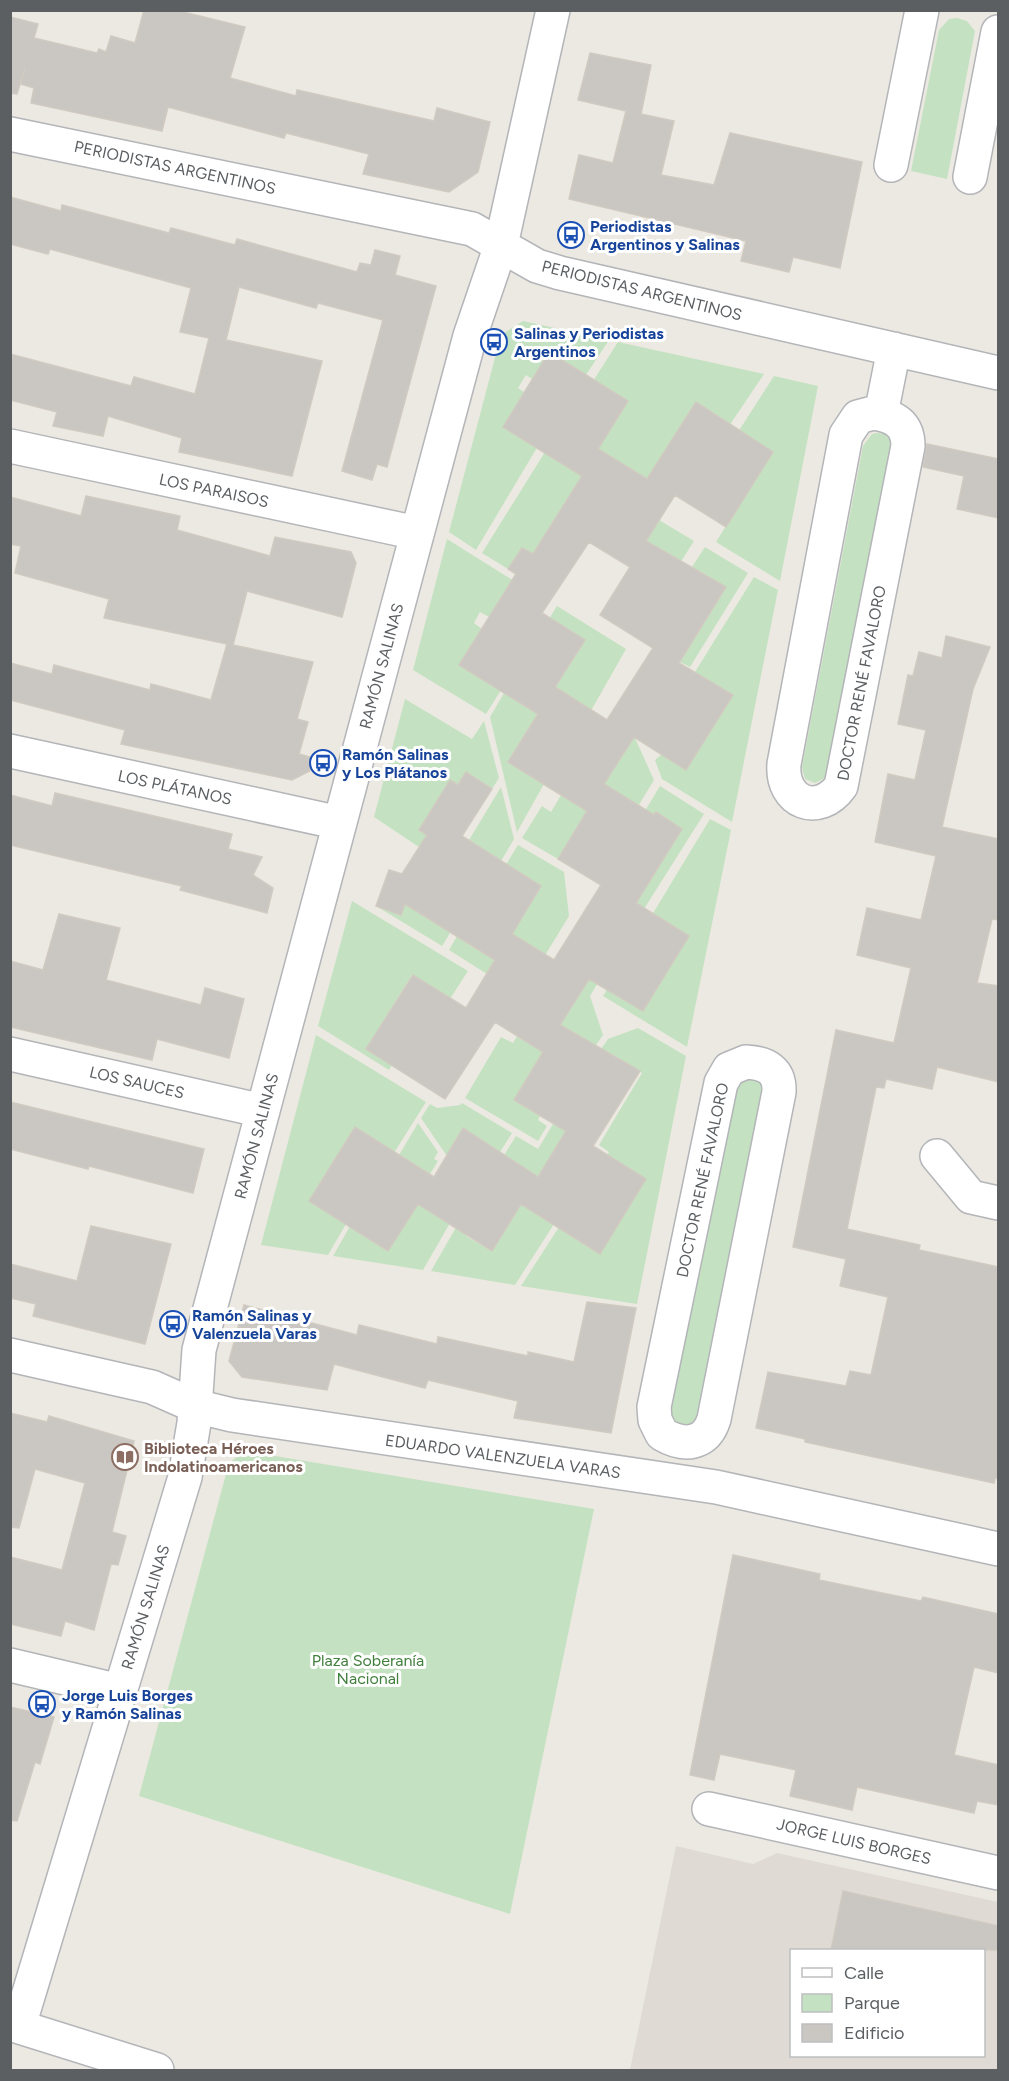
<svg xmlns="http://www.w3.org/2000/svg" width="1009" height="2081" font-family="Figtree,sans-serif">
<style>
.education{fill:#dfdad4;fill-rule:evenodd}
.green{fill:#c4e2c1}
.building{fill:#cac6c2;stroke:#d0cac1;stroke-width:1.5;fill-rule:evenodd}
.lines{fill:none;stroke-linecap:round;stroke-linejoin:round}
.minor-casing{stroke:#b3b5b9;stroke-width:36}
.minor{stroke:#fff;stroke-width:33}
.labels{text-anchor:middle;stroke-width:6;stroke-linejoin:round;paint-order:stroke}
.street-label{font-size:16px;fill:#5b5f62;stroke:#fff}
.transit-label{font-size:16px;font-weight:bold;fill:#164399;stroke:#fff;text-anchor:start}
.education-label{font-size:16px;font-weight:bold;fill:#785e54;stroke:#fff;text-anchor:start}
.park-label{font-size:16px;fill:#407f3c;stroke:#fff}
</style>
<rect width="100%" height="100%" fill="#ece9e2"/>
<!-- education -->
<path class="education" d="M676,1846L753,1864L777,1853L998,1902V2070H630ZM792,1950H984V2056H792Z"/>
<!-- green -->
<path class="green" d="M957,18L967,21L975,31L947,179L911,171L939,30L949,19Z
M523,321L609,340L578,387L575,368L549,352L532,379L526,375L518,388L524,392L503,427L529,442L544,436L476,550L449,532L501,335Z
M618,342L764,374L723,435L722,418L696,402L648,479L598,449L628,401L586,392Z
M774,376L818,386L780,581L716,542L772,452L731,443Z
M877,433L884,434L893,442L827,777L815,783L805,779L802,767L863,446L872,434Z
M545,452L582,476L552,523L578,539L567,575L522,548L508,569L482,553Z
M659,520L694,541L673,574L672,556L646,541Z
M447,539L546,601L506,591L489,617L480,612L474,623L482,629L508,679L486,714L413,670Z
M705,547L748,573L690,667L680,662L726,588L700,571L692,583L684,579Z
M754,577L778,590L732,822L662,779L655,760L732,695L695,672Z
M557,606L626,649L584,723L555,687L584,640L542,630Z
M511,681L520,686L512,698L538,714L509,762L544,784L517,832L490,717Z
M405,699L472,739L484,721L499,778L492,789L466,773L458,785L450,780L419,830L427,835L419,847L374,817Z
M634,736L654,780L631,818L623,813L630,800L604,784Z
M660,786L704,814L637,920L628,915L682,829L656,813L649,824L640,819Z
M501,787L514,839L494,873L481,865L488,852L469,840Z
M561,795L587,811L558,859L522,838L542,806L551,812Z
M710,819L731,830L687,1047L603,996Z
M518,845L564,872L569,916L538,967V950L511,933L541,886L515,870L499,876Z
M414,878L416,911L442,927L449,915L458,920L442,946L376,906L401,915Z
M352,901L468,971L446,1005L439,991L412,975L366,1049L392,1065L389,1070L318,1026Z
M464,924L476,932L469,945L495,960L487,974L449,950Z
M597,966L605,971L590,996L603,1035L587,1058L560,1025Z
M638,1028L686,1056L637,1304L521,1286L559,1227L646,1179L620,1163L612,1175L589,1183L609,1152L599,1145L642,1073L614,1055L606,1067L594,1059L608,1039Z
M316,1035L426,1102L387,1164L381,1143L355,1127L309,1201L335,1217L353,1212L328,1255L261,1245Z
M517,1036L543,1052L514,1100L540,1116L538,1120L547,1126L538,1141L465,1098L501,1037L513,1043Z
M745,1075L765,1082L698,1423L682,1432L668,1415L739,1082Z
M462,1103L512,1133L493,1163L489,1145L463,1129L447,1156L421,1118L430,1104L437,1108L460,1105Z
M562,1109L575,1117L538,1177L496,1168L516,1136L538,1149Z
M418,1123L438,1152L434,1159L438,1161L430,1174L408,1160L400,1172L392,1167Z
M368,1195L369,1222L362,1235L387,1251L417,1203L450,1223L423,1270L333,1256Z
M521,1204L554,1224L515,1285L431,1271L462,1217L473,1223L466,1236L491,1251Z
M245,1451L594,1509L510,1914L139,1796L229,1463Z"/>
<!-- building -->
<path class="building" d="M144,10H175L245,27L230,78L296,96L297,90L434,121L437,108L490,122L478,172L449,192L363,174L369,154L286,133L284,138L168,107L162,131L31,103L34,88L21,84L25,68L17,94L10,93V17L38,24L34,38L97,53L99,49L106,52L111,36L135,43Z
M590,53L651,65L641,114L674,121L661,175L714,185L730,133L862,162L840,268L793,257L789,272L741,261L746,241L569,199L579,155L613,163L626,111L578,100Z
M10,197L61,211L62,205L169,233L171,228L235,245L237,239L357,272L360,263L371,265L375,250L400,256L395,275L436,286L387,467L377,464L372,480L342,471L383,320L318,303L316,308L239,287L226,340L322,361L292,476L179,452L182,438L108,416L103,436L53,426L57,412L10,400V354L131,386L134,377L195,394L209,338L180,332L191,288L50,249L48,254L10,244Z
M549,352L628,401L598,449L647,479L696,402L773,452L726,527L675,495L646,541L726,587L679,663L733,695L686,770L634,737L604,784L654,815L656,812L682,829L636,903L689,936L643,1011L589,979L560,1025L640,1071L593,1146L646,1179L600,1254L521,1204L492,1251L418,1204L388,1251L309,1201L355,1127L434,1177L463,1128L538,1177L566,1131L514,1100L543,1052L495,1022L445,1099L366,1049L413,975L466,1008L495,960L405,904L401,915L376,906L389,870L402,874L427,835L419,830L450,780L458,785L466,772L492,789L462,836L541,886L512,934L554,960L601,885L558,859L587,811L508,762L538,714L459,665L516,574L508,569L522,548L533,554L582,476L503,427ZM589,542L630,567L600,615L653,648L607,720L555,687L585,640L542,613Z
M927,444L999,459V518L957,509L964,476L923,467Z
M86,496L180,516L177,530L270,556L275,537L351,552L356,563L342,617L247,591L233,645L313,662L297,719L308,722L299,754L327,762L292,780L121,744L125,730L10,700V663L52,674L54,665L150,690L151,684L211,700L227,644L104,618L109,599L15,573L21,546L10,544V497L81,516Z
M946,636L990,647L973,689L942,827L999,839V920L992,919L977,983L999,986V1082L937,1067L932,1089L886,1079L884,1088L876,1087L847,1229L920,1245L919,1250L999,1267V1479L995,1478L994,1483L805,1442V1439L756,1428L768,1372L846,1386L850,1371L871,1375L888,1297L840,1286L846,1259L793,1247L836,1030L894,1043L911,968L857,955L867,908L921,920L936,856L875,842L888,774L915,780L926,730L898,724L908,675L913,676L919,652L942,658Z
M55,793L232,834L228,849L262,857L253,875L273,888L267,913L180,890L182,886L10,845V795L52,806Z
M59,914L120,928L106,980L201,1005L205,988L244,999L229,1058L157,1039L152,1060L10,1027V961L43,970Z
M10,1102L204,1149L193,1193L89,1166L88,1169L10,1149Z
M91,1226L171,1244L145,1344L33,1316L36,1304L10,1298V1264L77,1281Z
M587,1302L636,1308L611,1433L514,1418L518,1401L428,1380L425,1388L334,1364L327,1390L242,1377L229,1361L244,1305L357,1335L359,1325L437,1344L438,1337L528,1356V1352L574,1362Z
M10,1413L47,1422L49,1416L134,1441L112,1532L126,1536L118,1565L111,1564L94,1630L65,1621L61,1636L10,1624V1557L62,1570L85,1483L35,1469L19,1528L10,1527Z
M733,1555L820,1574L819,1580L921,1601L923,1597L999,1614V1673L974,1667L954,1755L999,1765V1805L977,1801L974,1813L857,1787L852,1810L790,1796L796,1770L720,1754L714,1780L690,1775Z
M10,1707L54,1717L40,1764L35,1762L17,1821L10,1820Z
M843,1891L999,1926V1950H831Z"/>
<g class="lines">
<defs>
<path id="minor" d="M10,134L472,229L537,266L560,273L998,373
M891,165L922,10
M970,177L998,32
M873,413C894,416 908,424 908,446L841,786C819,817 781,803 784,764L846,435L858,417Z
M881,414L894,349
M10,446L417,533
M10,751L340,823
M10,1054L263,1111
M746,1062C766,1063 780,1070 779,1092L714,1419C706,1445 684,1447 662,1434L655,1420L654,1407L721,1083L729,1069Z
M937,1156L971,1197L998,1203
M10,1355L152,1387L195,1406L232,1415L716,1487L998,1549
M10,1665L120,1691
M709,1809L998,1873
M10,2024L157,2070
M19,2026L185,1477L194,1423L199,1350L470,336L501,245L553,10"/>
</defs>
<!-- minor casing -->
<use href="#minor" class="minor-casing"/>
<!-- minor -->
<use href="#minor" class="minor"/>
</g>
<!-- icons -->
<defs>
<symbol id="bus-ring" viewBox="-11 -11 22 22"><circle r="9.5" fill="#fff" stroke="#1a4fb4" stroke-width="1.5"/><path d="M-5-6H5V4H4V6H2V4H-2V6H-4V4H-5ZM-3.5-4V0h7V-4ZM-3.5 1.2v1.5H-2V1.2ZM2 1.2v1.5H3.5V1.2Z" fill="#1a4fb4"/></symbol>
<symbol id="library-ring" viewBox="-11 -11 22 22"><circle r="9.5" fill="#fff" stroke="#8d6e63" stroke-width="1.5"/><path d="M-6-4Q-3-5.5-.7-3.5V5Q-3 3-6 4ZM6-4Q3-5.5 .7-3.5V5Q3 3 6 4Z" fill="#8d6e63"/></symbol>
</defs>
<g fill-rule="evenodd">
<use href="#bus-ring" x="556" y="220" width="30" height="30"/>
<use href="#bus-ring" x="479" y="327" width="30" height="30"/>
<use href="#bus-ring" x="308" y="748" width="30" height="30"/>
<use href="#bus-ring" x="158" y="1309" width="30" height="30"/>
<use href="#library-ring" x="110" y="1442" width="30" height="30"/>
<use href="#bus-ring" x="27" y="1689" width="30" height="30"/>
</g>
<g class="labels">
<!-- street labels -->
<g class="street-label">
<text transform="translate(175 167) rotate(12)" y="6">PERIODISTAS ARGENTINOS</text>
<text transform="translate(642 290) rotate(14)" y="6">PERIODISTAS ARGENTINOS</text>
<text transform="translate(214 490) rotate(12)" y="6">LOS PARAISOS</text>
<text transform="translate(381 666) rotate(-75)" y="6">RAMÓN SALINAS</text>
<text transform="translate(861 683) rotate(-79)" y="6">DOCTOR RENÉ FAVALORO</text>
<text transform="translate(175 787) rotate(12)" y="6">LOS PLÁTANOS</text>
<text transform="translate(137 1082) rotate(13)" y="6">LOS SAUCES</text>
<text transform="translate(256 1136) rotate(-75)" y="6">RAMÓN SALINAS</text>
<text transform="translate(702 1180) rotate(-78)" y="6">DOCTOR RENÉ FAVALORO</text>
<text transform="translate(503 1456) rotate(8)" y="6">EDUARDO VALENZUELA VARAS</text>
<text transform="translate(145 1607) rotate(-73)" y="6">RAMÓN SALINAS</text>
<text transform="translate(854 1841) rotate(13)" y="6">JORGE LUIS BORGES</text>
</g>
<!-- transit labels -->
<g class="transit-label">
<text x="590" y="232">Periodistas<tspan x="590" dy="18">Argentinos y Salinas</tspan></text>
<text x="514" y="339">Salinas y Periodistas<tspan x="514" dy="18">Argentinos</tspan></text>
<text x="342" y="760">Ramón Salinas<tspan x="342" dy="18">y Los Plátanos</tspan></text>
<text x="192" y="1321">Ramón Salinas y<tspan x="192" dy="18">Valenzuela Varas</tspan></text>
<text x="62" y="1701">Jorge Luis Borges<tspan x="62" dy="18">y Ramón Salinas</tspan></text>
</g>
<!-- education labels -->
<g class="education-label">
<text x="144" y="1454">Biblioteca Héroes<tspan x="144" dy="18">Indolatinoamericanos</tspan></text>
</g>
<!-- park labels -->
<g class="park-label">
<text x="368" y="1666">Plaza Soberanía<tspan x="368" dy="18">Nacional</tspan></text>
</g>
</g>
<!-- border -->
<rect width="1009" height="2081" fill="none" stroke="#5b5f62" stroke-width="24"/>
<!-- legend -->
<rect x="790" y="1949" width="195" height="108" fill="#ffffff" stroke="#bdbfc0" stroke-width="1.5"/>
<rect x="802" y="1968" width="30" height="9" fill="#ffffff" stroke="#bdbfc0" stroke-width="1.5"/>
<text x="844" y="1979" font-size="18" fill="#5b5f62">Calle</text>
<rect x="802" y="1994" width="30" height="18" fill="#c4e2c1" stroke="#bdbfc0" stroke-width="1.5"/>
<text x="844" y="2009" font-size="18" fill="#5b5f62">Parque</text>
<rect x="802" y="2024" width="30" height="18" fill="#cac6c2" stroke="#bdbfc0" stroke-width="1.5"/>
<text x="844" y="2039" font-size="18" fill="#5b5f62">Edificio</text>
</svg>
